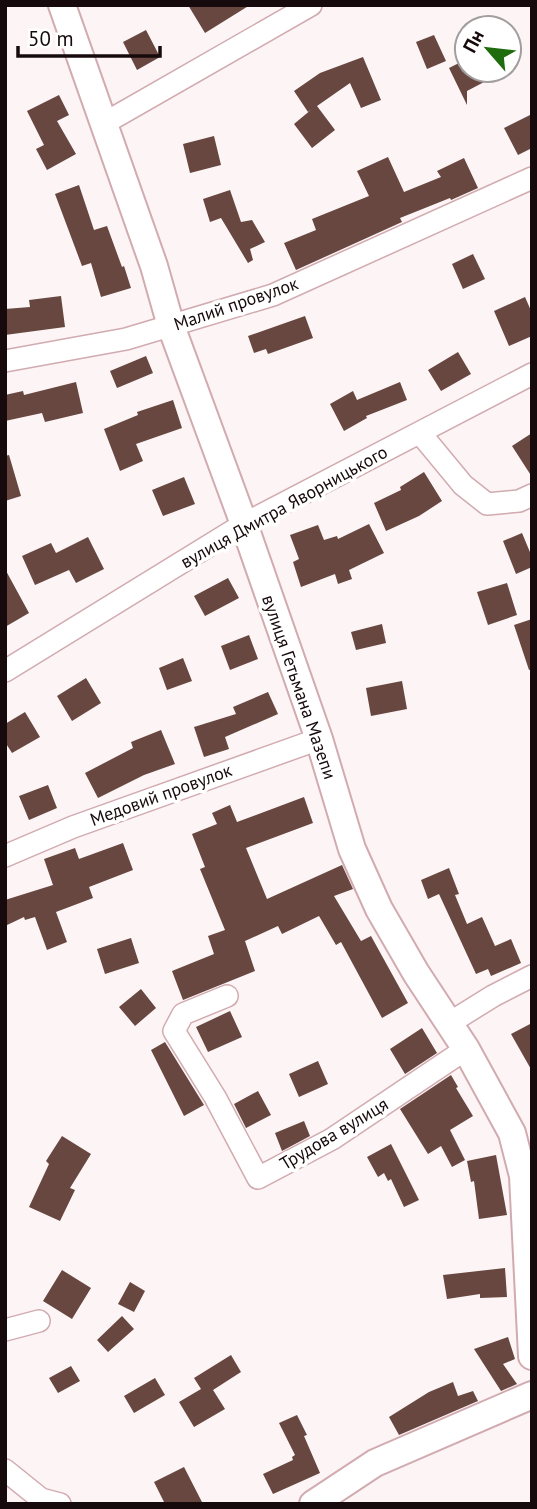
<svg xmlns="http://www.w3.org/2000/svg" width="537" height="1509" font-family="'PT Sans',sans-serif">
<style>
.building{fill:#67473f}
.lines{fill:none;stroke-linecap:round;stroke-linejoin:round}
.minor-casing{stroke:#d1abb0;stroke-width:24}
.tertiary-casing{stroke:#d1abb0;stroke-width:30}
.minor{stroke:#fff;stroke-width:21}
.tertiary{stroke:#fff;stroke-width:26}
.labels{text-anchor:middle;stroke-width:7;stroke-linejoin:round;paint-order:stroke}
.street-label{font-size:18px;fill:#170a0c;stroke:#fff}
</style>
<rect width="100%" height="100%" fill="#fcf4f5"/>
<!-- building -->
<path class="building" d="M188,5H250L205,33Z
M146,30L160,57L137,70L123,42Z
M434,35L446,61L427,69L416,42Z
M363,57L381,100L361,108L350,83L317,106L335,130L312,148L294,124L312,109L308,112L294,91L320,73Z
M467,59V70H481L486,81L467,91V105L449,68Z
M59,95L69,115L57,121L76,154L47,170L36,149L44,145L27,111Z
M532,114V148L518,155L504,128Z
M214,136L221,165L190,173L183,144Z
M388,157L404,192L441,177L437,171L464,158L478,188L451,200L450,198L400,218L402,222L296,270L284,243L316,230L312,219L369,196L357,171Z
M79,185L94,230L107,226L122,267L124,266L131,288L101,297L91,263L82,266L55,194Z
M230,190L241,222L252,220L265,242L250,249L253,260L248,263L221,218L210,222L203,199Z
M473,254L485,279L463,289L452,264Z
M61,296L65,327L5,335V309L30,307L29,300Z
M525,297L532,313V336L509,346L494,311Z
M305,316L313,338L268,354L266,349L254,353L248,336Z
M458,352L471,374L441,391L428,370Z
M146,356L153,373L117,388L110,371Z
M76,382L83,413L45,422L42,413L5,421V395L23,391L24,395Z
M400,382L407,400L366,416L367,418L344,431L330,404L353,391L357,400Z
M173,400L182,428L136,444L143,461L120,471L104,429L138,415L137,412Z
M532,433V477L512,446Z
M9,455L21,496L5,501V456Z
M424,472L442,501L419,516L386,531L374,503L401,490L400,487Z
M184,477L195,504L163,516L152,490Z
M369,524L384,553L349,570L352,579L338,584L335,574L301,587L293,562L299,559L290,535L318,525L324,540L337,536L338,539Z
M522,533L532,557V567L516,574L503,541Z
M88,537L104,569L76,583L69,570L35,585L22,556L51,543L56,553Z
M5,569L29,613L5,627Z
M228,578L239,598L205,616L194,596Z
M507,583L517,615L488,625L477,592Z
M532,619V669L529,670L514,625Z
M382,624L386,643L356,650L351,632Z
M249,635L258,659L230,670L221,646Z
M183,658L192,681L167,690L159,668Z
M86,678L101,703L72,721L57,696Z
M402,681L407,709L371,716L366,688Z
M268,692L278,714L225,737L229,749L204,757L194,727L236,714L233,707Z
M25,712L40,737L12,753L5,742V724Z
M161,730L175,764L144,775L98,798L85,773L133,748L131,742Z
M48,785L57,808L29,820L19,796Z
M304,797L313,823L246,848L267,899L342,865L353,889L334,896L361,941L371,936L408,1003L382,1018L341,942L336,945L319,916L282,934L278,926L245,941L255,971L183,1000L172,971L214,954L208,936L225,930L200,869L205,867L192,834L217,824L212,813L230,805L237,822Z
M123,843L133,870L89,887L93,898L56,912L67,942L47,950L35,917L25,920L24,917L5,926V900L53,885L44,859L75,848L79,859Z
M449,868L459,894L455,895L467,924L482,917L495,946L511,939L521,963L491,976L488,969L476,974L439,894L428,899L421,880Z
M131,938L139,963L105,974L97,949Z
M141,989L156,1008L135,1026L119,1007Z
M230,1011L242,1037L208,1052L196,1027Z
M532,1023V1071L511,1034Z
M422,1028L437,1053L405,1074L390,1049Z
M165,1042L204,1105L184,1116L151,1050Z
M318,1061L328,1084L299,1097L289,1074Z
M451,1075L458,1087L456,1088L473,1116L450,1130L465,1160L452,1167L441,1146L428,1154L400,1109Z
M258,1091L271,1115L246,1128L234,1104Z
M304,1121L310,1136L282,1151L275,1133Z
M62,1136L91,1154L70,1188L75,1190L60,1221L29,1207L49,1164L46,1161Z
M391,1144L419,1200L404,1207L391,1179L388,1181L384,1173L378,1177L367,1157Z
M496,1155L507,1215L479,1219L474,1181L471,1182L467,1161Z
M505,1268L507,1297L480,1298V1294L447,1299L443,1275Z
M62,1270L91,1288L72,1319L43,1301Z
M130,1282L145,1291L134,1312L118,1304Z
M122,1316L134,1329L108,1352L97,1340Z
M508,1337L515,1359L503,1364L517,1384L501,1391L474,1349Z
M231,1355L241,1372L213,1390L225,1409L194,1427L179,1402L201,1389L194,1378Z
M71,1366L80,1381L58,1393L49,1378Z
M155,1378L165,1395L134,1413L124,1396Z
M453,1382L458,1396L473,1391L478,1401L399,1435L389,1417L429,1392Z
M297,1415L307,1435L304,1436L320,1473L273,1494L263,1474L293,1460L292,1457L295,1455L279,1423Z
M184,1467L203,1504H165L154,1482Z"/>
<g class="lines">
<defs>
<path id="minor" d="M103,124L311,5
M5,361L126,339L273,295L532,178
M420,433L463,485L487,504L519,501L532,495
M5,671L244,524L532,374
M5,856L73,827L319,739
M227,996L183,1014L174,1031L215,1097L258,1178L332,1139L466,1049
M448,1024L493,996L532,976
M5,1330L39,1321
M5,1470L41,1499L60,1504"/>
<path id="tertiary" d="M62,5L154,266L171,326L244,524L319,739L352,849L379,909L416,973L466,1049L512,1133L523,1176L532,1356
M313,1504L375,1463L532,1395"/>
</defs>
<!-- minor casing -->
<use href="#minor" class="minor-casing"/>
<!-- tertiary casing -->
<use href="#tertiary" class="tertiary-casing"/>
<!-- minor -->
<use href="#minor" class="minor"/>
<!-- tertiary -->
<use href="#tertiary" class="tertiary"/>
</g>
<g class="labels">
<!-- street labels -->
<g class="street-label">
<text transform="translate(236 304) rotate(-19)" y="6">Малий провулок</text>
<text transform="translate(284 507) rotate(-29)" y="6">вулиця Дмитра Яворницького</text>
<text transform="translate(299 687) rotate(71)" y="6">вулиця Гетьмана Мазепи</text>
<text transform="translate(161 795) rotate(-20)" y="6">Медовий провулок</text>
<text transform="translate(334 1134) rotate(-31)" y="6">Трудова вулиця</text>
</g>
</g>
<!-- border -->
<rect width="537" height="1509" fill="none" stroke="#170a0c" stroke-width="14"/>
<!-- north arrow -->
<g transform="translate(488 49) rotate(298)"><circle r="33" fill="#ffffff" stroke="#a29d9e" stroke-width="2"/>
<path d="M0-5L12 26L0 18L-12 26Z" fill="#1e6c0e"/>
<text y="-10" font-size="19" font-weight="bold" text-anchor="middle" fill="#170a0c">Пн</text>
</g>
<!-- scale -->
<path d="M18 46v10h142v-10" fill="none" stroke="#170a0c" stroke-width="3.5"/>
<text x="28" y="46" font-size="21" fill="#170a0c" stroke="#ffffff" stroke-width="5" paint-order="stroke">50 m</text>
</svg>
